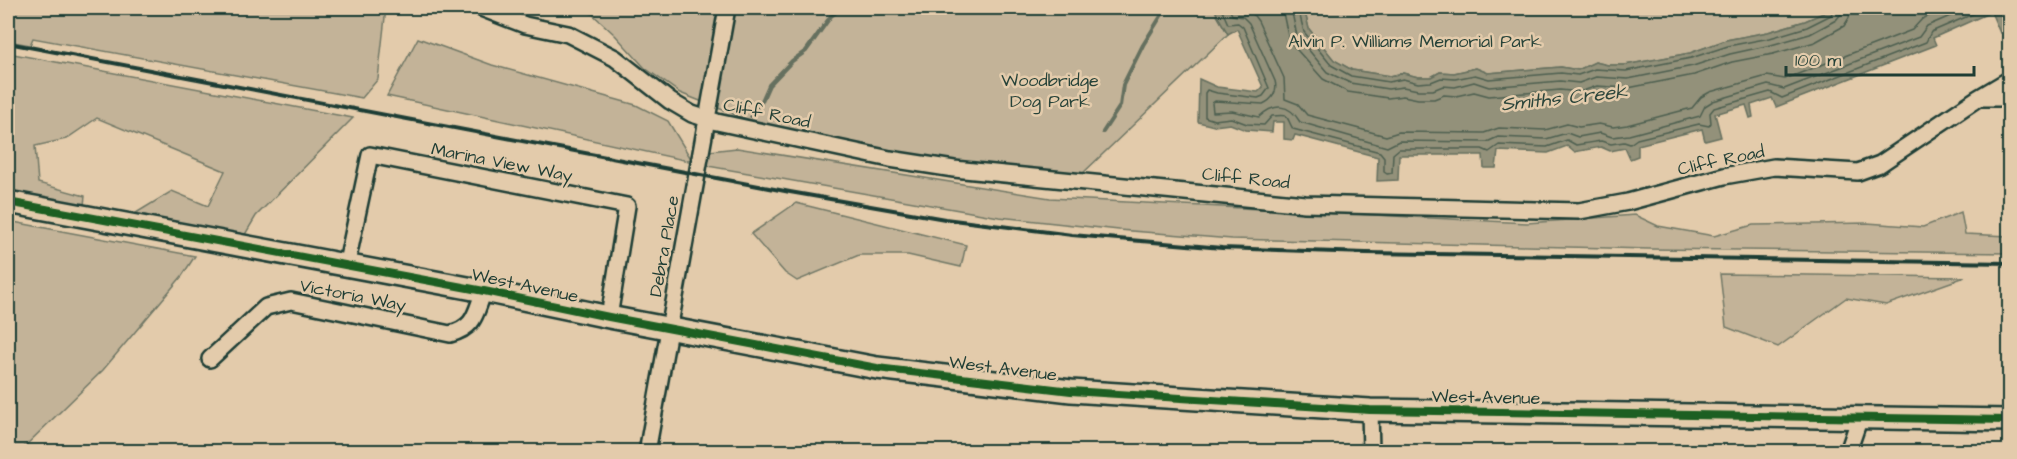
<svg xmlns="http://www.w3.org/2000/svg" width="2017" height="459" font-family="'Architects Daughter',sans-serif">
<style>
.green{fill:#c3b398;stroke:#717866;stroke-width:1.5}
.water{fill:#93917a;stroke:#656f5e;stroke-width:1.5}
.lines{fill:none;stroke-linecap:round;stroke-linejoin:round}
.shore{stroke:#4d5f50;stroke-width:1.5}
.stream{stroke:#656f5e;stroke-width:4}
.street-casing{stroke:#1f3d34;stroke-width:20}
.secondary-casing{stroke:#1f3d34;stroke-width:26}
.street{stroke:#e3cbab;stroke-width:15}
.secondary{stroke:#e3cbab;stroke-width:21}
.rail{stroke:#1f3d34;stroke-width:4}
.cycleway-casing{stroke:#e3cbab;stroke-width:11}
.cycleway{stroke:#1b5e20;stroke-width:8}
.labels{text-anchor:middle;stroke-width:5;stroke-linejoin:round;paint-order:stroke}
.park-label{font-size:18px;fill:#274339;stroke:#e3cbab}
.street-label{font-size:18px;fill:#1f3d34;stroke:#e3cbab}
.water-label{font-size:20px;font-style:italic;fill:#2b453b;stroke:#e3cbab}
</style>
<rect width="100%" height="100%" fill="#e3cbab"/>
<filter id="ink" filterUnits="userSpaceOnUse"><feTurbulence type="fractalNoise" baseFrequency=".0167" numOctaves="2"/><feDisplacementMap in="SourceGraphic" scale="12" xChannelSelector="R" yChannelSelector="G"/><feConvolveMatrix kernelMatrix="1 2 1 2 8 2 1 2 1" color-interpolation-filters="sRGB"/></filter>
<g filter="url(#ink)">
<!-- green -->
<path class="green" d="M8,8H386L378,79L362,98L33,38L30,45L8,41Z
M574,8H1215L1217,15L1228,34L1082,174L954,166L756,123L680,93L645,68L615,35L589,11Z
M1304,8H1835L1805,21L1768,32L1726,40L1690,53L1625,65H1608L1595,62L1578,70L1561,67L1488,73L1476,68L1454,73L1440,72L1431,77H1418L1403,73L1390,76L1352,70L1334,60L1309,29Z
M418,38L492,65L636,105L668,121L693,162L387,96Z
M8,53L353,118L256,216L243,238L136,213L172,191L208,206L225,171L97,118L66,139L35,146L38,183L85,196L84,205L8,190Z
M737,148L1050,198L1527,223L1635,215L1658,226L1714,236L1753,225L1867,223L1923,227L1961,212L1965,234L2009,236V253L1649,249L1232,239L1119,230L999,217L702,165L710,151Z
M796,203L966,245L961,267L908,255H859L797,281L785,273L751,234Z
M8,221L195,256L182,276L103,370L20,451H8Z
M1720,274L1965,277L1886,305L1846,298L1778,347L1726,327Z"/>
<!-- water -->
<path class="water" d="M1215,8H1304L1309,29L1334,60L1352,70L1390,76L1403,73L1418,77H1431L1440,72L1454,73L1476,68L1488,73L1561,67L1578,70L1595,62L1608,65H1625L1690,53L1726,40L1768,32L1805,21L1835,8H1999L2007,31L2000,33L1991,12L1933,38L1936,45L1776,107L1772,98L1751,105L1753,117L1750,118L1746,105L1715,114L1721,137L1705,141L1702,129L1638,145V156L1630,159L1625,148L1610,151L1601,147L1574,152L1567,146L1548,153L1498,151L1496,168H1484L1483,155H1399L1398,180L1377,181L1378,157L1295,135L1293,140L1284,139V122H1273L1272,132L1246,130L1230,124L1214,126L1198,122L1199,79L1217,87L1258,92L1263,87L1237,29L1228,34L1217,15Z"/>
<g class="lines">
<!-- shore -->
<path class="shore" d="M1221,8L1228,24L1238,23L1243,27L1269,88L1263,96L1258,98L1217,93L1207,90L1205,93V117L1214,120L1231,118L1247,124L1264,125L1272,116C1291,114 1285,116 1293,129L1380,152L1384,157V172L1387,174L1392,173L1393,154L1399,149H1482L1489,152L1499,145L1547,147L1567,140L1576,145L1601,141L1611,144L1624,142L1630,144L1637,139L1699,124L1709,126L1711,123L1710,113L1714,108L1770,92L1782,98L1926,42L1931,32L1987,8
M1229,8L1232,15L1243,17L1249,23L1275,81C1278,92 1272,100 1263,104L1215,101L1212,103L1213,112L1232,111L1259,117C1274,103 1289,103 1300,122L1387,147L1399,141L1487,142L1498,137L1546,139L1567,133L1578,137L1600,133L1612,137L1629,135L1700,116L1705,106L1713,101L1768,85L1784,89L1919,37L1927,26L1969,8
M1242,8L1252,13L1258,21L1284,78L1285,99L1298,104L1307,115L1386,136L1399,132L1484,133L1499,128L1545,130L1567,124L1579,127L1599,124L1613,127L1627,125L1692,108L1701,97L1710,92L1767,76L1785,79L1912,30L1922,19L1946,8
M1282,8L1289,41L1323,79L1348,92L1388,98L1403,96L1418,99H1434L1444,95L1456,96L1474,92L1489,96L1560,90L1580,92L1597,86L1628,88L1694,75L1732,62L1773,54L1815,42L1844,26L1849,18L1851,8
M1291,8L1297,36L1327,72L1350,83L1388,89L1403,87L1418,90H1433L1443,86L1455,87L1474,82L1489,87L1560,81L1579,83L1596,77L1628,79L1693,66L1730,54L1771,45L1810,34L1836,20L1841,14L1842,8
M1298,8L1304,32L1331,65L1351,76L1389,82L1403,79L1418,83L1431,82L1441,78L1455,79L1475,75L1489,79L1561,73L1578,75L1595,69L1626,71L1691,58L1728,46L1770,38L1807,27L1831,15L1834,8"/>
<!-- stream -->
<path class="stream" d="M751,116L761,103L769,85L792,61L806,51L831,16L842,8
M1103,132L1120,106L1123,85L1143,45L1166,8"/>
<defs>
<path id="street" d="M481,8L525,25L568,34L615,58L670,101L692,114L717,122L890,159L954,169L1305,204L1579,211L1628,202L1724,176L1774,167L1858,172L1880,164L1978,98L2010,79
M1980,98H2010
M346,267L370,155L627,206L609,317
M210,359L266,307L291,301L450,334C476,327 475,313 484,291
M1370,410L1371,452
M647,452L727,8
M1848,452L1860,417"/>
<path id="secondary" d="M8,202L484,291L609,317L877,368L1071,391L1370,410L2010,420"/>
</defs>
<!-- street casing -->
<use href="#street" class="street-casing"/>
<!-- secondary casing -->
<use href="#secondary" class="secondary-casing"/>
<!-- street -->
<use href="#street" class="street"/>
<!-- secondary -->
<use href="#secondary" class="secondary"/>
<!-- rail -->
<path class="rail" d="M8,43L790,192L945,219L1072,235L1222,248L1366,253L2010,263"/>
<defs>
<path id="cycleway" d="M8,202L484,291L609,317L877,368L1071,391L1370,410L2010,420"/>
</defs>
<!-- cycleway casing -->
<use href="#cycleway" class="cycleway-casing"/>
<!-- cycleway -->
<use href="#cycleway" class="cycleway"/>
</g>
</g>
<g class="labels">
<!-- park labels -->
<g class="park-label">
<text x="1415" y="47">Alvin P. Williams Memorial Park</text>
<text x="1050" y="86">Woodbridge<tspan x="1050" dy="21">Dog Park</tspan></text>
</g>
<!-- street labels -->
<g class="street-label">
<text transform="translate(767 113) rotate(12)" y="6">Cliff Road</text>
<text transform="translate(1721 160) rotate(-12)" y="6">Cliff Road</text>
<text transform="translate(502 162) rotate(11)" y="6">Marina View Way</text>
<text transform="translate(1246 178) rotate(6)" y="6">Cliff Road</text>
<text transform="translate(664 246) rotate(-80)" y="6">Debra Place</text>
<text transform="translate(525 285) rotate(12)" y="6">West Avenue</text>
<text transform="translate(353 295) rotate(11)" y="6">Victoria Way</text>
<text transform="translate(1003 368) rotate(7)" y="6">West Avenue</text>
<text transform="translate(1486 397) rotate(1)" y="6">West Avenue</text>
</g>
<!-- water labels -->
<g class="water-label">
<text transform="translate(1564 97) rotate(-6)" y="7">Smiths Creek</text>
</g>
</g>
<!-- margin -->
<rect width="2017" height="459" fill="none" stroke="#e3cbab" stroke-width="30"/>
<rect x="15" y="15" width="1987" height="429" fill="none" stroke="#1f3d34" stroke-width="2" filter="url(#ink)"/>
<!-- scale -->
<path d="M1786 66v9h188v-9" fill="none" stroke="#1f3d34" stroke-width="3"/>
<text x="1795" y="66" font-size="18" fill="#1f3d34" stroke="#e3cbab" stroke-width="4.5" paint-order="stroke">100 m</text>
</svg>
